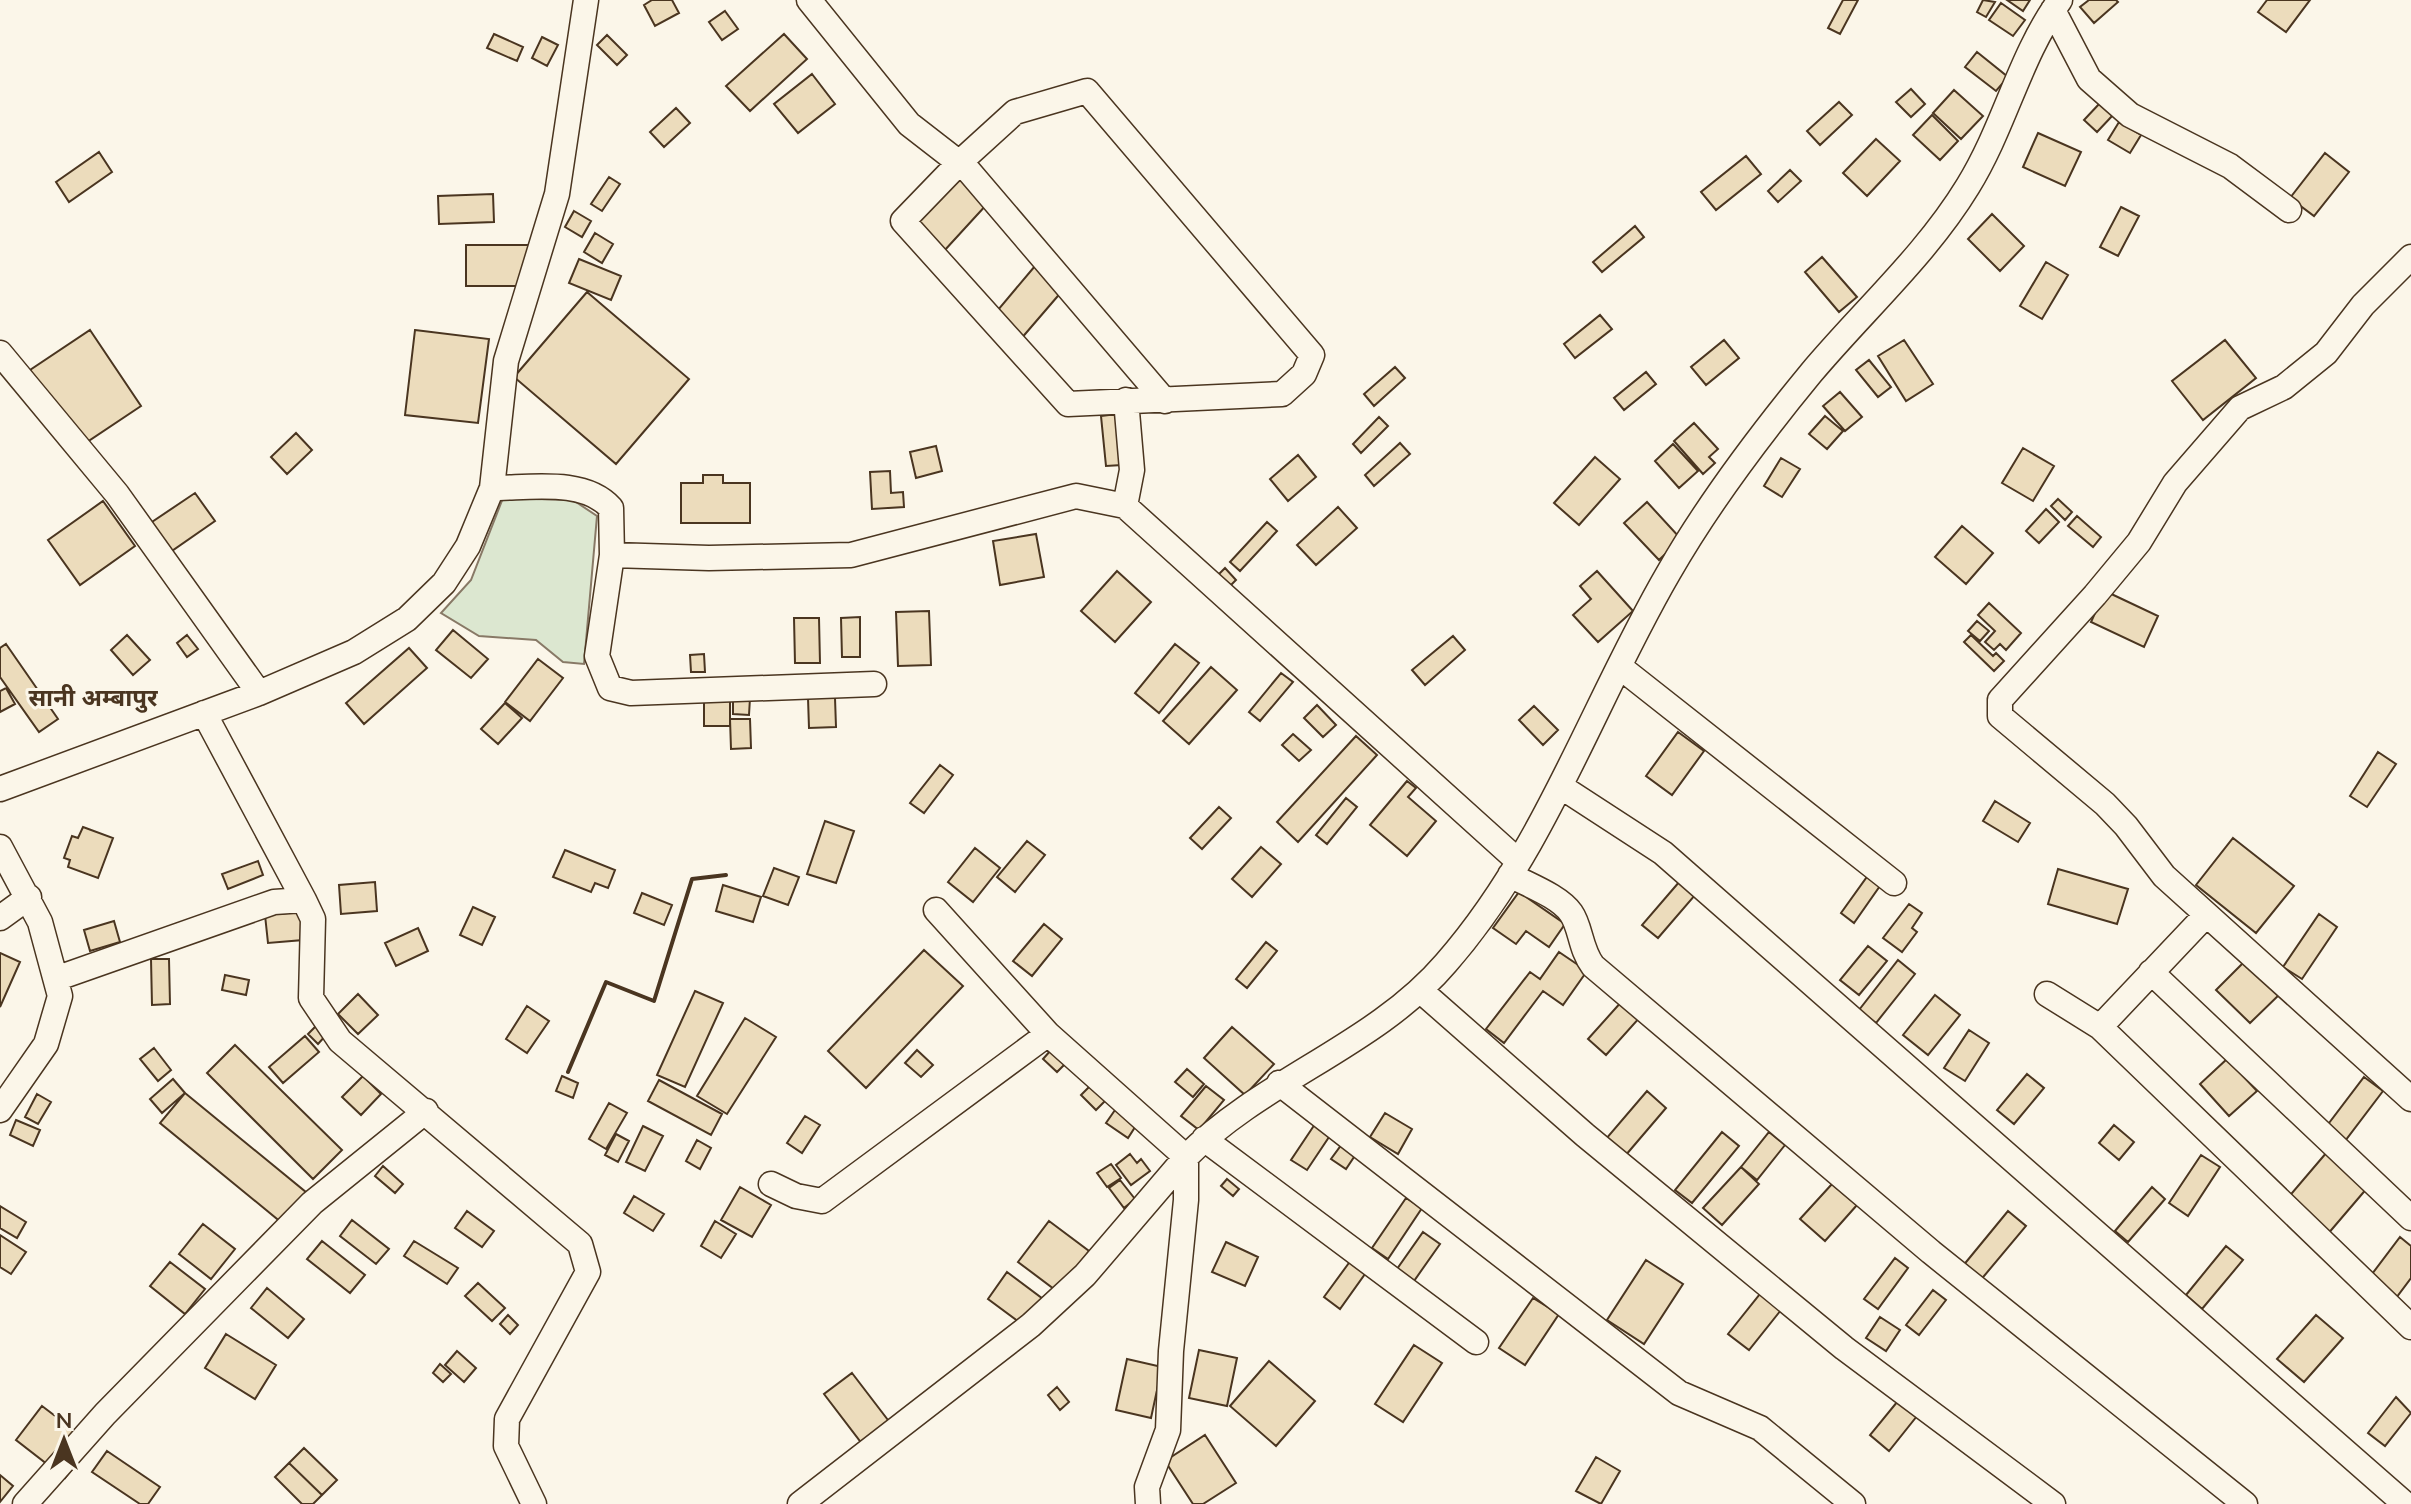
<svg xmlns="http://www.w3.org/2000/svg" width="2411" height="1504" font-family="Mulish,'Noto Sans Devanagari',sans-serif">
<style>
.green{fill:#dce7d0;stroke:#887966;stroke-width:2}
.building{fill:#ecdcbc;stroke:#4a3520;stroke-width:2}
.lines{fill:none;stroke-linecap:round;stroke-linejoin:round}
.minor-casing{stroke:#4a3520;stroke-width:27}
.minor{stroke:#fbf6e9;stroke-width:24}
.wall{stroke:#4a3520;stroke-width:4}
.labels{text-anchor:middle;stroke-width:6;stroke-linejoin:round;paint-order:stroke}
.neighbourhood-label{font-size:24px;font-weight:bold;fill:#4a3520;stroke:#fbf6e9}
</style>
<rect width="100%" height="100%" fill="#fbf6e9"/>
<!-- green -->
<path class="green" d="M503,498L573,500L597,516L584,664L563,662L536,640L479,636L441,613L471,580Z"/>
<!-- building -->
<path class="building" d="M652,0H672L679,13L655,26L644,5Z
M1843,0H1858L1840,34L1828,28Z
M1983,0L1995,2L1986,17L1977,12Z
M2007,0H2030L2023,11Z
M2089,0H2116L2118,2L2094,23L2080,7Z
M2267,0H2310L2286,32L2258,12Z
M2001,3L2025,20L2013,36L1989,20Z
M725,11L738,29L722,40L709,22Z
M494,34L523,47L517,61L487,48Z
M784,34L807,59L750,111L726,86Z
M607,35L627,55L617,65L597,45Z
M542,37L558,45L547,66L532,58Z
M1977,52L2008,77L1996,91L1965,67Z
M812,74L835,104L798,133L774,104Z
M1911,89L1925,104L1911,117L1896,102Z
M1954,90L1983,116L1961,139L1933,113Z
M1839,102L1852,115L1820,145L1807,131Z
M2100,103L2113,115L2097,132L2084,120Z
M676,108L690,123L664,147L650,132Z
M1932,115L1958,141L1940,160L1913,135Z
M2119,122L2141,135L2130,153L2108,140Z
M2038,133L2081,152L2065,186L2023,167Z
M1876,139L1900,161L1867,196L1843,173Z
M99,152L112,172L69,202L56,182Z
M2325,153L2349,172L2314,216L2290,198Z
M1746,156L1761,174L1716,210L1701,192Z
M1790,170L1801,181L1778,202L1768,191Z
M959,176L988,203L944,251L914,223Z
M609,177L620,184L602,211L591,204Z
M493,194L494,222L439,224L438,196Z
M2121,207L2139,216L2118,256L2100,247Z
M574,211L591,221L582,237L565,227Z
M1992,214L2024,246L2000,271L1968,239Z
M1635,226L1644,237L1602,272L1593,262Z
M595,233L613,244L602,263L584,252Z
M466,245H530V286H466Z
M1822,257L1857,297L1839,312L1805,272Z
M579,259L621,276L611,300L569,283Z
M2046,262L2068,275L2042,319L2020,306Z
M1035,266L1063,290L1020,340L992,317Z
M587,292L689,379L616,464L514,377Z
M1600,315L1612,329L1575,358L1564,344Z
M90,330L141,406L81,446L30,370Z
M415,330L489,339L478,423L405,415Z
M1724,340L1739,358L1706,385L1691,367Z
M1904,340L1933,384L1906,401L1878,356Z
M2225,340L2256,378L2203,420L2172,381Z
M1869,360L1891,387L1878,397L1856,370Z
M1395,367L1405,378L1374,406L1364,394Z
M1646,372L1656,384L1624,410L1614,398Z
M1840,392L1862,417L1845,431L1823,406Z
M1117,414L1122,465L1106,466L1101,416Z
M1825,416L1843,431L1827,449L1809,434Z
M1379,417L1388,426L1361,453L1353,444Z
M1694,423L1718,449L1709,457L1715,463L1703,474L1674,441Z
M296,433L312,450L287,474L271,457Z
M1400,443L1410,454L1374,486L1365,475Z
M1673,444L1698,471L1679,488L1655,461Z
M936,446L942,471L916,478L910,452Z
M2023,448L2054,466L2033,501L2002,483Z
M1298,455L1316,477L1288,501L1270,479Z
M1595,457L1620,479L1579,525L1554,503Z
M1781,458L1800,469L1782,497L1764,486Z
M890,471L891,493L903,492L904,507L872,509L870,472Z
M703,475H723V483H750V523H681V483H703Z
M195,493L215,521L166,555L146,526Z
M2058,499L2072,512L2065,520L2051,506Z
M103,501L135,546L80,585L48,540Z
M1647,502L1681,539L1659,560L1624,523Z
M1338,507L1357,528L1316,565L1297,545Z
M2046,509L2059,522L2039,543L2026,531Z
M2077,516L2101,537L2093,547L2068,526Z
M1267,522L1277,531L1240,571L1230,562Z
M1962,526L1993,553L1966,584L1935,557Z
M1036,534L1044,577L1000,585L993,541Z
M1225,568L1236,580L1227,589L1216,577Z
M1117,571L1151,602L1115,642L1081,611Z
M1597,571L1633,611L1598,642L1573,615L1591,599L1580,586Z
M2105,591L2158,616L2144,647L2091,622Z
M1989,603L2021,633L2006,650L2000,644L1994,650L1985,642L1995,631L1978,615Z
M929,611L931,665L898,666L896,612Z
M860,617V657H842L841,618Z
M794,618H819L820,663H795Z
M1977,621L1989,631L1980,641L1968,631Z
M453,630L488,659L471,678L436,650Z
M127,635L150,660L133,675L111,650Z
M187,635L198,649L187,657L177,643Z
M1971,635L1993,656L1996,653L2004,661L1994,671L1964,642Z
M1453,636L1465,650L1425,685L1412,670Z
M6,644L58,719L39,732L0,677V648Z
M1175,644L1199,663L1159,713L1135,693Z
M409,648L427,668L364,724L346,703Z
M704,654L705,672H691L690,655Z
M538,659L563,678L530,721L505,702Z
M1211,667L1237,690L1189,744L1163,721Z
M1281,673L1293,682L1260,721L1249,712Z
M6,688L15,704L0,712V691Z
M704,696H730V726H704Z
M733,697L750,698L749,715L733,714Z
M808,698H835L836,727L809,728Z
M505,703L522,718L498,744L481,729Z
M1317,705L1336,725L1323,737L1304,718Z
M1534,706L1558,730L1543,745L1519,720Z
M730,719H750L751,748L731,749Z
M1678,732L1704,751L1672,795L1646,776Z
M1293,734L1311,750L1299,761L1282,745Z
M1356,736L1377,755L1298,842L1277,822Z
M2378,752L2396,764L2367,807L2350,796Z
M940,765L953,775L924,813L910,803Z
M1407,781L1416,788L1408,797L1436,821L1407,856L1370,825Z
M1346,798L1357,807L1327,844L1316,835Z
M1995,801L2030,823L2018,842L1983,821Z
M1219,807L1231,818L1202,849L1190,838Z
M825,821L854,831L836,883L807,874Z
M83,827L113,838L98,878L68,867L70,860L64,858L72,836L78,838Z
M2233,838L2294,886L2256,933L2196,885Z
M1027,841L1045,855L1015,892L997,877Z
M1261,847L1281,864L1252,897L1232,879Z
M975,848L1000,868L973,902L948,882Z
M565,850L615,870L608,888L595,883L591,892L553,877Z
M258,861L263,875L228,889L222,874Z
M774,868L799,877L788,905L763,896Z
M2058,869L2128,889L2117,924L2048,904Z
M1869,874L1882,883L1854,923L1841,913Z
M1680,881L1696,894L1658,938L1642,925Z
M375,882L377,911L341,914L339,885Z
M723,885L761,897L753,922L716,911Z
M1519,892L1565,924L1549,947L1526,931L1516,944L1493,928Z
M642,893L672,905L664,925L634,913Z
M1909,904L1922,913L1912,928L1917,932L1902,952L1883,938Z
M473,907L495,917L482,945L460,935Z
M300,912L303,940L268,943L265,915Z
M2319,914L2337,927L2302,979L2283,967Z
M114,921L120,942L90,951L84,930Z
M1044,924L1062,939L1032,976L1013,961Z
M418,928L428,951L396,966L385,943Z
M1266,942L1277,951L1247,988L1236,979Z
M1868,946L1887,961L1859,995L1840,980Z
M924,950L963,986L866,1088L828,1051Z
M1559,952L1587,971L1563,1005L1543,991L1504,1043L1486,1029L1530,972L1540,979Z
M0,953L20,962L0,1007Z
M2248,958L2282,992L2250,1023L2216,990Z
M151,959H169L170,1004L152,1005Z
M1898,960L1915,974L1876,1023L1859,1010Z
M225,975L249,980L246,995L222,990Z
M695,991L723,1003L685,1087L657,1075Z
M358,994L378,1015L358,1034L338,1014Z
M1935,995L1960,1015L1928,1055L1903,1035Z
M1623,1000L1641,1016L1606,1055L1588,1039Z
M527,1006L549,1021L527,1053L506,1039Z
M745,1018L776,1037L727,1114L697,1096Z
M317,1025L327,1034L318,1044L308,1034Z
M1232,1027L1274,1064L1245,1095L1204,1058Z
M1969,1030L1989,1043L1965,1081L1944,1068Z
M305,1036L319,1052L283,1083L269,1067Z
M235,1045L342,1150L313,1179L207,1073Z
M154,1048L171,1070L158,1081L140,1059Z
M917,1050L933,1065L921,1077L905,1063Z
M1051,1050L1066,1063L1057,1072L1043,1059Z
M2227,1059L2257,1091L2229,1116L2200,1084Z
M1187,1069L1204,1084L1193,1097L1175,1082Z
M2027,1074L2044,1088L2014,1124L1997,1110Z
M363,1076L381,1094L361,1115L342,1097Z
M562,1076L578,1083L573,1098L556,1091Z
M2364,1077L2383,1091L2345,1141L2326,1127Z
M173,1079L185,1093L162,1113L150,1099Z
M659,1080L722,1114L711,1135L648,1101Z
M1092,1084L1107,1099L1096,1110L1081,1095Z
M1206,1086L1224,1100L1199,1130L1181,1116Z
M1647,1091L1666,1108L1625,1156L1605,1140Z
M185,1093L307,1193L282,1223L160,1123Z
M37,1094L51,1102L38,1124L25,1117Z
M609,1103L627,1113L606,1149L589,1139Z
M1115,1110L1137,1124L1128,1138L1106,1123Z
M1385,1113L1412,1129L1398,1154L1370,1137Z
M805,1116L820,1125L802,1153L787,1143Z
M16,1120L40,1130L33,1146L10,1135Z
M1317,1121L1333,1131L1307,1170L1291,1160Z
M2114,1125L2134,1142L2119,1160L2099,1143Z
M643,1126L663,1136L645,1171L626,1162Z
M1722,1132L1739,1146L1692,1203L1675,1190Z
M1769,1132L1785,1145L1757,1180L1741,1167Z
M616,1134L629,1141L618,1162L605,1155Z
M697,1140L711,1148L700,1169L686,1161Z
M1342,1144L1356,1154L1346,1169L1331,1159Z
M2327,1152L2368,1187L2327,1235L2286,1200Z
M1130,1154L1137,1163L1141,1159L1150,1171L1131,1185L1116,1165Z
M2201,1155L2220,1167L2188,1216L2169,1203Z
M1111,1164L1121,1178L1107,1187L1097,1173Z
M383,1166L403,1184L395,1193L375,1176Z
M1741,1167L1759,1184L1722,1225L1703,1208Z
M1227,1179L1239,1189L1233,1196L1221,1186Z
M1120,1180L1135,1199L1124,1208L1109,1188Z
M1832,1184L1857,1205L1825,1241L1800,1219Z
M740,1187L771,1205L752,1237L721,1220Z
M2152,1187L2165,1199L2128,1242L2115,1231Z
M634,1196L664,1214L653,1231L624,1213Z
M1406,1198L1422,1208L1388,1259L1372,1248Z
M0,1206L26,1222L17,1238L0,1228Z
M467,1211L494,1231L482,1247L455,1228Z
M2008,1211L2026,1226L1979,1282L1962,1267Z
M352,1220L389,1249L376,1264L340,1236Z
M715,1221L736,1234L721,1258L701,1246Z
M1049,1221L1089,1251L1058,1292L1018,1262Z
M203,1224L235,1249L211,1279L179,1254Z
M1423,1232L1440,1244L1414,1281L1397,1269Z
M0,1235L26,1252L11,1274L0,1267Z
M2400,1237L2411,1246V1278L2396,1298L2369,1278Z
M322,1241L365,1275L350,1293L307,1259Z
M414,1241L458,1268L447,1284L404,1256Z
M1226,1242L1258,1257L1245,1286L1212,1272Z
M2226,1246L2243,1260L2202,1309L2186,1295Z
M1354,1256L1370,1267L1340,1309L1324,1297Z
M1895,1258L1908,1268L1878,1309L1864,1299Z
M1646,1260L1683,1284L1644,1344L1607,1320Z
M170,1262L205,1289L185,1314L150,1286Z
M1007,1272L1043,1299L1023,1325L988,1299Z
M478,1283L505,1308L492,1321L465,1296Z
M267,1288L304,1319L288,1338L251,1308Z
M1933,1290L1946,1300L1919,1335L1906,1325Z
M1760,1294L1781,1310L1749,1350L1728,1334Z
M1533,1298L1559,1314L1525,1365L1499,1348Z
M508,1315L518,1325L510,1334L500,1324Z
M2316,1315L2343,1338L2304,1382L2277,1359Z
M1880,1317L1900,1330L1886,1351L1866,1338Z
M226,1334L276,1365L255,1399L205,1368Z
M1414,1345L1442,1363L1403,1422L1375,1404Z
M1199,1350L1237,1358L1227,1406L1189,1398Z
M457,1351L476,1368L464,1382L445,1365Z
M1127,1359L1162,1367L1151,1418L1116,1410Z
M1269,1361L1315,1401L1276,1446L1230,1406Z
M440,1364L451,1374L443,1382L433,1373Z
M852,1373L891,1424L863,1445L824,1394Z
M1057,1387L1069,1402L1060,1410L1048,1395Z
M1902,1396L1921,1411L1889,1451L1870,1435Z
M2396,1397L2411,1413L2385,1446L2368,1433Z
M42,1406L92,1444L65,1478L16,1440Z
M1205,1435L1236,1483L1203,1504H1193L1165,1461Z
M304,1448L337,1480L322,1495L289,1463Z
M107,1451L160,1487L148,1504H140L92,1472Z
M1596,1457L1620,1471L1601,1504L1576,1491Z
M289,1463L322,1495L313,1504H302L275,1477Z
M0,1475L13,1486L0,1502Z"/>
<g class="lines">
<defs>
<path id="minor" d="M809,0L909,124L967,169L1165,401
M2053,10L2089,79L2130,115L2230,166L2289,210
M1087,91L1312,355L1304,374L1282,394L1068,404L903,221L959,163L1015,112Z
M2411,257L2363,305L2326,353L2284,387L2240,408L2175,483L2139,542L2095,595L2000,700V716L2105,804L2126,826L2164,876L2411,1099
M0,353L117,494L259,693
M1126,400L1132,470L1125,506L1517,860
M492,488C530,488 584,478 611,508L612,555L597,656L610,688L631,693L874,684
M612,555L709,558L851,555L1076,496L1125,506
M1620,667L1894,883
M204,713L304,900
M1560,786L1663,853L2405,1504
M0,789L259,693L354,652L407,619L444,583L468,546L492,488L506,361L557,194L586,0
M0,847L40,922L60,996L46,1044L0,1110
M1510,875C1528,885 1559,896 1571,913C1581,927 1580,949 1593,966L1931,1252L2245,1504
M0,918L29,897
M2151,972L2411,1218
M58,978L274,902L304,900L313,919L311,998L340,1041L580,1244L588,1272L507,1419L506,1446L534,1504
M1421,991L1585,1135L1844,1348L2053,1504
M2047,994L2100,1027L2411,1327
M2100,1027L2206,915
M1279,1083L1679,1393L1760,1428L1853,1504
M1204,1139L1476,1342
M771,1184L796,1196L822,1201L1048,1034
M25,1504L105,1414L312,1203L426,1111
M800,1504L1031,1325L1085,1275L1186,1157L1048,1034L936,910
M1148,1504L1147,1487L1168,1430L1171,1351L1186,1200V1157C1263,1079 1375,1046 1446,963C1546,849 1593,702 1669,572C1709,502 1760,435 1811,373C1863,311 1926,255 1968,186C2005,126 2019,57 2060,0"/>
</defs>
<!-- minor casing -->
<use href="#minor" class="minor-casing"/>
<!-- minor -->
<use href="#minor" class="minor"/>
<!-- wall -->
<path class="wall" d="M568,1072L606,982L654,1001L692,879L726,875"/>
</g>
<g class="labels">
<!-- neighbourhood labels -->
<g class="neighbourhood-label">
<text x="93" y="706">सानी अम्बापुर</text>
</g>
</g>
<!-- north arrow -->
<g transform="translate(64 1440)" stroke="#fbf6e9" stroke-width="6" paint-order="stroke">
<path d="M0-6L14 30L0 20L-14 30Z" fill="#4a3520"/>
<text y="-12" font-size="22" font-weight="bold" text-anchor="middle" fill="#4a3520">N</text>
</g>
</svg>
